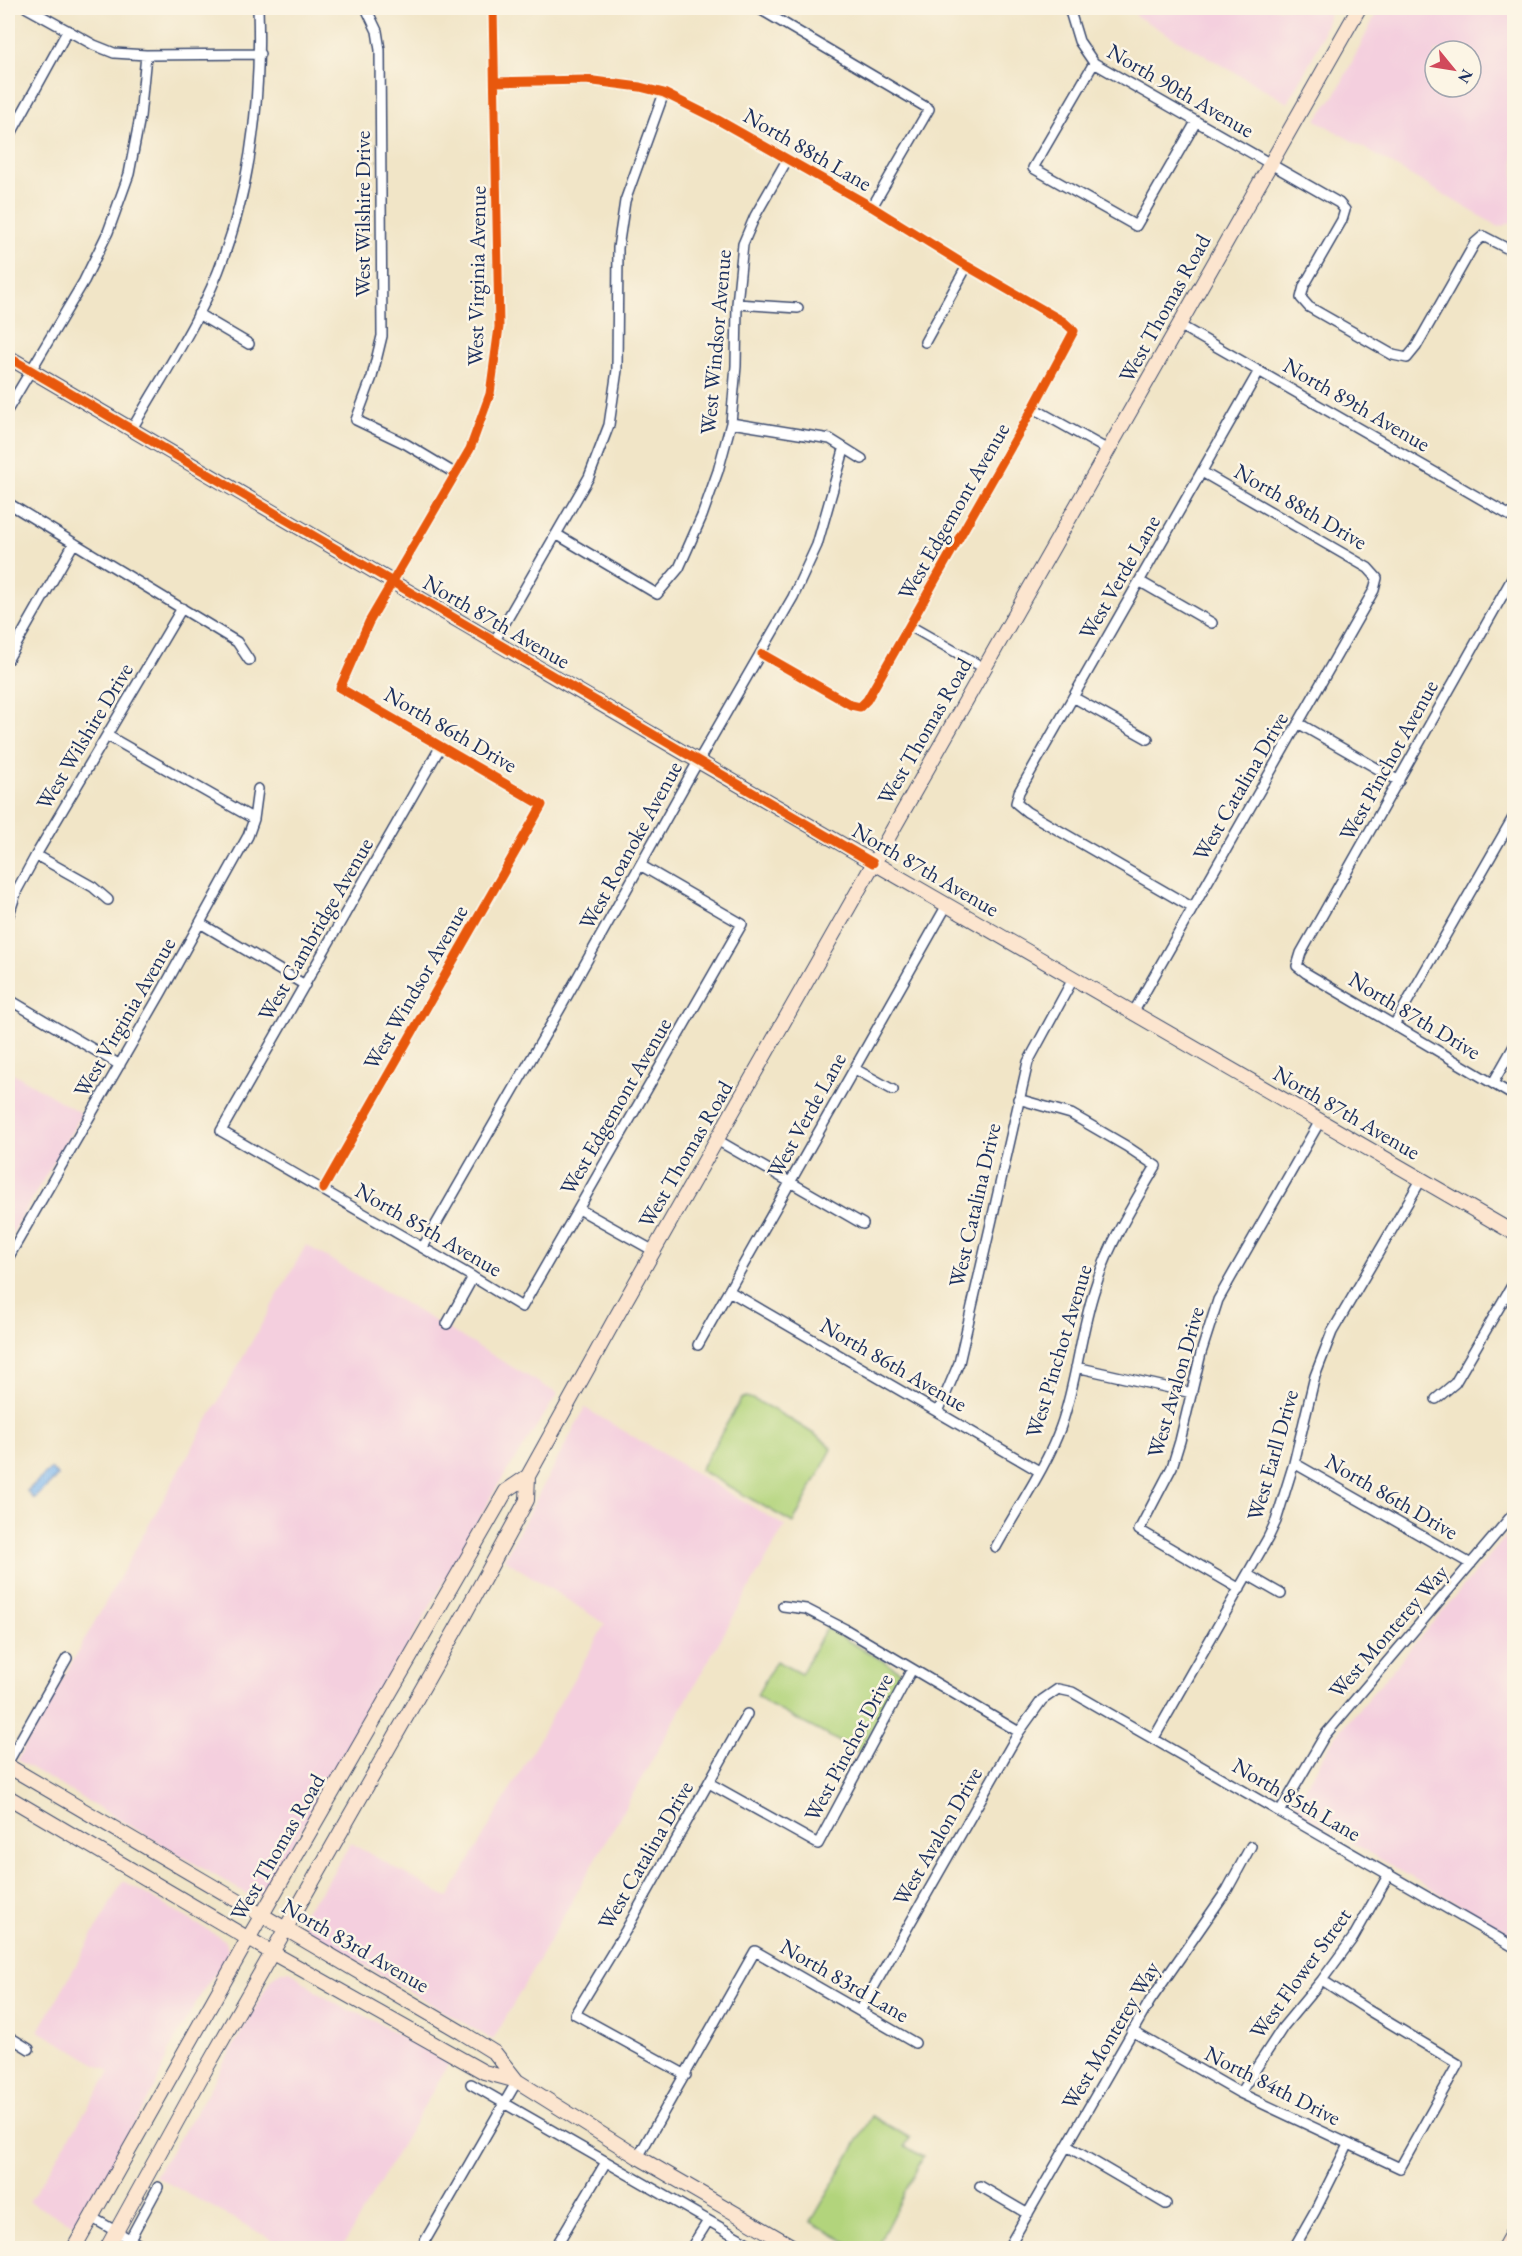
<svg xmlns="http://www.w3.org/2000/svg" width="1522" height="2256" font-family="'EB Garamond',serif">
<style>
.built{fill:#f4cfde;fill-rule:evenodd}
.green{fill:#b2d47c;stroke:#66826d;stroke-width:1.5}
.water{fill:#7fb8ef;stroke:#4d74a6;stroke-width:1.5}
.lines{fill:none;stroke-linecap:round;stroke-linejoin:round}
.street-casing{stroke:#3b4a6e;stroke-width:12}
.secondary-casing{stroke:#3b4a6e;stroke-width:16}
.street{stroke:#fff;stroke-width:9}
.secondary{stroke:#fce5cf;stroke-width:14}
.cycleway-casing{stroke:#fcf5e5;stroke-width:13}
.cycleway{stroke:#e8590c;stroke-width:9}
.labels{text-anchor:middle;stroke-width:5;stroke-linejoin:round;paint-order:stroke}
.street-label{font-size:22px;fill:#1b2f5e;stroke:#fcf5e5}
</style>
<rect width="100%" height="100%" fill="#fcf5e5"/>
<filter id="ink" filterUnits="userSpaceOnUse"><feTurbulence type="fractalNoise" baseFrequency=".0167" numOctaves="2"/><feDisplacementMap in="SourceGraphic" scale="12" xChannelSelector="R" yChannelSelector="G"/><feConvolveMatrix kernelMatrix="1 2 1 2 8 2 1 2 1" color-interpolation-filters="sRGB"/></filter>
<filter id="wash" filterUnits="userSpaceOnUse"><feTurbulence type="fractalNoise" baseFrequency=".008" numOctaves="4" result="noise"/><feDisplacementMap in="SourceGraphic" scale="24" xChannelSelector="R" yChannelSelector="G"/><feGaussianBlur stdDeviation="1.35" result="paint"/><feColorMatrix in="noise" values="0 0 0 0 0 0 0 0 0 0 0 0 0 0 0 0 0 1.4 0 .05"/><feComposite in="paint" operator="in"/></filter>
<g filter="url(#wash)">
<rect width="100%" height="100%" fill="#f1e5c7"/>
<!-- built -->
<path class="built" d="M1134,8H1331L1318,47L1288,103L1136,16Z
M1379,8H1514V222L1499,227L1316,120L1337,92ZM1435,51H1471V87H1435Z
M8,1070L82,1114L8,1240Z
M306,1245L558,1394L500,1482L385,1687L268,1887L261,1895L252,1897L17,1760Z
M585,1408L785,1526L493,2040L310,1933L304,1928L302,1921V1915L308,1906L322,1890L351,1843L448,1898L605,1624L504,1559Z
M1514,1527V1937L1299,1812L1295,1808L1296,1803L1335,1737Z
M123,1881L223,1939L228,1948V1953L227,1958L204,1989L169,2051L156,2085L79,2227L29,2202L110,2072L39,2031Z
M281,1971H290L318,1993L345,2009L360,2013L449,2063L342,2248H288L155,2176L198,2109L271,1979Z"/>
<!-- green -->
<path class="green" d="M746,1397C759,1400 828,1440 832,1449L793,1523L700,1470L741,1399Z
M826,1628L897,1669L901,1674L900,1681L859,1752L767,1704L757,1695L776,1661L801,1674Z
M872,2116L910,2138L905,2146L923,2157L876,2248H858L811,2222Z"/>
<!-- water -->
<path class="water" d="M51,1469L58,1476L34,1499L27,1491Z"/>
</g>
<g filter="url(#ink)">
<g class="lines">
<defs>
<path id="street" d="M27,8L94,45L114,53L146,55L260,54
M366,8L377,31L380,50L382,336L372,377L356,420L406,444L456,474
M758,8L929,109L872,207
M1069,8L1079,41L1094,63L1339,203L1345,210L1342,220L1304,286L1301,298L1309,307L1393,355L1407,358L1416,347L1475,243L1483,236L1514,252
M1094,63L1033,168L1136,226L1196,122
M495,82L586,80L640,87L664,93L718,120L872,207L967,266L1064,322L1074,331L1033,408L867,700L860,707L851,705L762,654
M8,139L68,30
M737,304L798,308
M198,314L249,344
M1179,325L1514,518
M925,342L967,266
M1033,408L1108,450
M8,409L84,281L108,232L129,174L140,117L146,55
M731,423L830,439L862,459
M132,429C164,373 203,317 224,256C253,176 261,92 258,8
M8,503L237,642L249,660
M556,534L657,594L679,568L702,516L718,471L731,423L736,366L737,304L743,244L755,216L787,160
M1514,575L1301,953L1297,966L1306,973L1514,1096
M1139,581L1212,623
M910,626L984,668
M494,642L589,477L609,425L617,370L618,248L625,201L664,93
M8,659L74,543
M1073,697L1148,739
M1298,723L1399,781
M108,736L254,819
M441,746L221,1131L473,1277L522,1307L742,924L640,865
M36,855L93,887L108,900
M1193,908L1027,812L1016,803L1019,792L1259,371
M8,917L17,890L36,855L182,608
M200,923L305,985
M8,999L120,1065
M1133,1013L1374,590L1377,578L1368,568L1202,472
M1394,1025L1514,816
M855,1069L893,1090
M1493,1083L1514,1046
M717,1140L863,1224
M323,1189L542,805L340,688L369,622L470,449L490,394L499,327L493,8
M579,1209L654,1251
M423,1247L561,1007L692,772L793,597L817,545L844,450
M8,1258L161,993L248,836L254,819L258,789
M729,1291L1039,1471
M447,1324L473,1277
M698,1345L947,905
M1076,1367L1192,1393
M1436,1399L1455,1383L1514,1282
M938,1412L959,1363L1028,1062L1073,979
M1294,1463L1471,1564
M996,1547C1017,1509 1047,1466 1061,1426C1077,1381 1080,1333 1095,1288C1108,1245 1133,1205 1156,1166L1126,1146L1071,1114L1018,1099
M1248,1575L1281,1594
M1240,1589L1139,1530L1172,1467L1180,1441L1201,1353L1218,1300L1320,1121
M783,1606L806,1609L845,1629L1019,1732
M1154,1738L1268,1538L1276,1521L1294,1463L1315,1376L1332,1332L1421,1180
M8,1762L67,1658
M709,1783L818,1844L912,1669
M1280,1812L1325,1735L1514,1513
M860,2011L1019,1732L1042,1700L1058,1689L1072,1692L1514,1947
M1132,2031L1240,2093L1400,2168L1458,2064L1368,2010L1322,1980
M8,2036L29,2049
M686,2075L575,2014L626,1930L747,1714
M471,2084L756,2248
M1240,2093L1283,2027L1322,1980L1353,1938L1389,1874
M1067,2146L1166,2204
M638,2157L755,1951L915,2043
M980,2186L1028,2214
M91,2217L145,2248
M125,2248L158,2187
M421,2248L517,2081
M555,2248L606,2162
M691,2248L708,2221
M1008,2248L1150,2001L1227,1890L1251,1846
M1294,2248L1315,2211L1348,2145"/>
<path id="secondary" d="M8,357L698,761L1514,1233
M8,1766L461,2032L495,2053L517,2081
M8,1797L271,1952L484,2072L517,2081L638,2157L795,2248
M74,2248L248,1939L506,1491L528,1476L615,1319L1359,8
M107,2248L199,2081L463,1617L527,1500L528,1476
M1504,2248L1514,2230"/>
</defs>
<!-- street casing -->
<use href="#street" class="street-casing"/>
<!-- secondary casing -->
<use href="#secondary" class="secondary-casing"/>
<!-- street -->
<use href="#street" class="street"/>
<!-- secondary -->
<use href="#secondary" class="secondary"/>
<defs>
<path id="cycleway" d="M495,82L586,80L640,87L664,93L718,120L872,207L967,266L1064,322L1074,331L1033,408L867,700L860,707L851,705L762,654
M8,357L873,863
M323,1189L542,805L340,688L369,622L470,449L490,394L499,327L493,8"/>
</defs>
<!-- cycleway casing -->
<use href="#cycleway" class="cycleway-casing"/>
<!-- cycleway -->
<use href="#cycleway" class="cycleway"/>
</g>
</g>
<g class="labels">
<!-- street labels -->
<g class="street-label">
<text transform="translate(1181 90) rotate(30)" y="8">North 90th Avenue</text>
<text transform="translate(808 149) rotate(30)" y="8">North 88th Lane</text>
<text transform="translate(362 214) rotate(-90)" y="8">West Wilshire Drive</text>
<text transform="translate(476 276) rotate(-89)" y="8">West Virginia Avenue</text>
<text transform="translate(1164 308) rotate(-61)" y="8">West Thomas Road</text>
<text transform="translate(715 342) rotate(-85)" y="8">West Windsor Avenue</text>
<text transform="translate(1357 404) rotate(30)" y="8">North 89th Avenue</text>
<text transform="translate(1301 506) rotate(30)" y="8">North 88th Drive</text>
<text transform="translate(953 511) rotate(-60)" y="8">West Edgemont Avenue</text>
<text transform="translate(1119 577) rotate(-60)" y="8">West Verde Lane</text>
<text transform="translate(497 621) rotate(30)" y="8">North 87th Avenue</text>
<text transform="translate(451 729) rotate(30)" y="8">North 86th Drive</text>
<text transform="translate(924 731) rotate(-60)" y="8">West Thomas Road</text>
<text transform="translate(84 736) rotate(-59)" y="8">West Wilshire Drive</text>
<text transform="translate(1388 760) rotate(-61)" y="8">West Pinchot Avenue</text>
<text transform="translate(1240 786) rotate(-60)" y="8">West Catalina Drive</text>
<text transform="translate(630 845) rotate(-61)" y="8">West Roanoke Avenue</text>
<text transform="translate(926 869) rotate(30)" y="8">North 87th Avenue</text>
<text transform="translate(315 929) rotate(-60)" y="8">West Cambridge Avenue</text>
<text transform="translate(415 987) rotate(-60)" y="8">West Windsor Avenue</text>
<text transform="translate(1415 1015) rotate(31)" y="8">North 87th Drive</text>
<text transform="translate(124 1017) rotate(-60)" y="8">West Virginia Avenue</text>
<text transform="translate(615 1106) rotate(-60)" y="8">West Edgemont Avenue</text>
<text transform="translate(1347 1112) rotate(30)" y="8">North 87th Avenue</text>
<text transform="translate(806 1115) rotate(-61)" y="8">West Verde Lane</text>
<text transform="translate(685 1154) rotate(-60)" y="8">West Thomas Road</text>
<text transform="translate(974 1205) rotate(-77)" y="8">West Catalina Drive</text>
<text transform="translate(429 1229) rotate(30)" y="8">North 85th Avenue</text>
<text transform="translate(1058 1351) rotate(-73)" y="8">West Pinchot Avenue</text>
<text transform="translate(894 1364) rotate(30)" y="8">North 86th Avenue</text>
<text transform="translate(1175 1382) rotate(-74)" y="8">West Avalon Drive</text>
<text transform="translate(1272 1455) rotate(-74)" y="8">West Earll Drive</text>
<text transform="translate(1392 1496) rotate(30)" y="8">North 86th Drive</text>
<text transform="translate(1388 1631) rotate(-49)" y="8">West Monterey Way</text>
<text transform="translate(848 1747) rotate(-62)" y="8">West Pinchot Drive</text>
<text transform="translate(1297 1799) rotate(30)" y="8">North 85th Lane</text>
<text transform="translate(937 1836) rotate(-60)" y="8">West Avalon Drive</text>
<text transform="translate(277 1847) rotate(-60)" y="8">West Thomas Road</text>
<text transform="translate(645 1855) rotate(-60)" y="8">West Catalina Drive</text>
<text transform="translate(356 1945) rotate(30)" y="8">North 83rd Avenue</text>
<text transform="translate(1300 1973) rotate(-54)" y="8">West Flower Street</text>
<text transform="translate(845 1980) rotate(30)" y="8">North 83rd Lane</text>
<text transform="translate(1110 2035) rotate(-59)" y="8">West Monterey Way</text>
<text transform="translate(1273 2085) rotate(27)" y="8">North 84th Drive</text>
</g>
</g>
<!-- margin -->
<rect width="1522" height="2256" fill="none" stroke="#fcf5e5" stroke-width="30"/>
<!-- north arrow -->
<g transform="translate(1453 69) rotate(120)"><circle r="28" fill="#fcf5e5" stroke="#a2a6af" stroke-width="1.5"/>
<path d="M0-4.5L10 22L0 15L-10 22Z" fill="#d1495b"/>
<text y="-9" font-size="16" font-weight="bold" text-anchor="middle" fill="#1b2f5e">N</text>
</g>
</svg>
